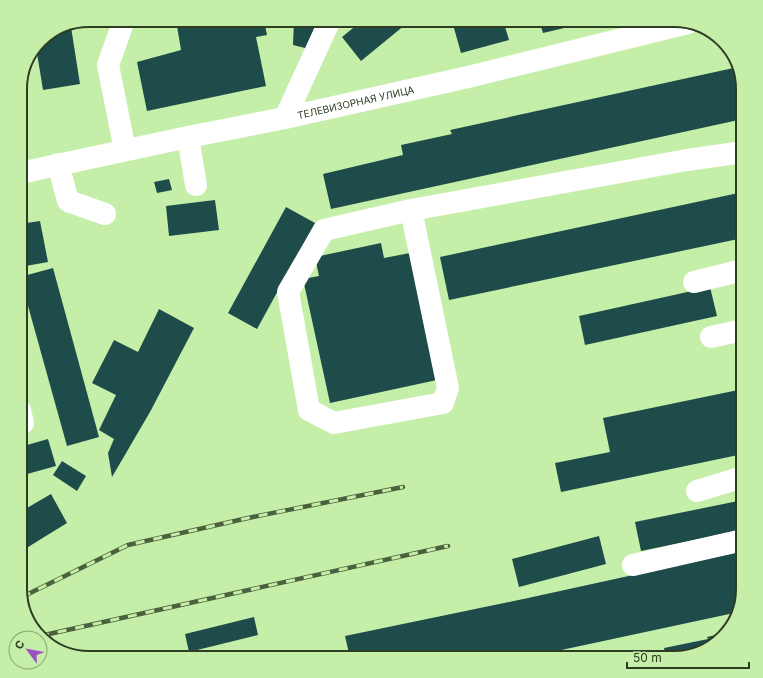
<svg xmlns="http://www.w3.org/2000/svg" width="763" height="678" font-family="Inter,sans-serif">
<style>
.building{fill:#1d4c4b}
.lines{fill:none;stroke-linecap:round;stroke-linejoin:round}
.minor{stroke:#fff;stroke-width:22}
.rail-casing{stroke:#4b603c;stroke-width:4.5}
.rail{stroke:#c5eea9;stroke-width:3;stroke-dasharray:9;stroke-linecap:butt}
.labels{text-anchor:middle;stroke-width:4;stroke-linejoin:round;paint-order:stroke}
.street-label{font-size:10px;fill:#2d3d21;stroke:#c5eea9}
.rim{fill:none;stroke:#2d3d21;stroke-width:2}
</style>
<rect width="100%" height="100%" fill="#c5eea9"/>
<!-- building -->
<path class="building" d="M176,20H264L267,35L256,37L266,86L147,111L137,62L181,50Z
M294,20H316L309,49L293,45Z
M363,20H411L361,61L342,37Z
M456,20H503L509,40L461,53L452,21Z
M539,20H576L577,25L543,33Z
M71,27L80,84L43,90L36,47L43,37Z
M738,67L743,89V119L331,209L323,174L403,155L401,145L452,134L450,130Z
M169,179L172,190L157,193L154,182Z
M743,192V238L449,300L440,257Z
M215,200L219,230L169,236L166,206Z
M286,207L315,223L257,329L228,313Z
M40,221L48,262L20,267V224Z
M381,243L384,258L410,253L437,380L330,403L303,279L319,276L315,257Z
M53,268L99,437L67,446L20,277Z
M710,287L717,316L585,345L579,316Z
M159,309L194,328L150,412L112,477L108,453L114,439L99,430L116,395L92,383L114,340L138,352Z
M743,389V454L561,492L555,463L610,452L603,418Z
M48,439L56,466L20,476V447Z
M62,461L86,476L77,491L53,475Z
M51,494L67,523L20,552V512Z
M743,500V530L641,551L635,522Z
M599,536L606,564L519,587L512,559Z
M743,551V593L734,613L524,658H350L345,636L528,598Z
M254,617L258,635L189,652L185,634Z
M725,633L723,638L700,653L674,658H666L664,648L708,639L707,637Z
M140,650L141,658H94V657Z"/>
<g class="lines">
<!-- minor -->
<g class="minor">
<path d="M124,20L108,65L125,150"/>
<path d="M285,118L330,20"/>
<path d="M188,137L196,185"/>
<path d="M58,164L68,201L105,214"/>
<path id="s1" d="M20,173L188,137L285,118L468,77L688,23"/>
<path d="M411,210L448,388L443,403L334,423L309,410L288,292L324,230L411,210L687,160L743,152"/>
<path d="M694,282L743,270"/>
<path d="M711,337L743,330"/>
<path d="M20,410L23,423"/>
<path d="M697,491L743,477"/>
<path d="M633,565L743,540"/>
</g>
<defs>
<path id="rail" d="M22,597L128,545L248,518L403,487
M40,636L448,546"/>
</defs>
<!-- rail casing -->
<use href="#rail" class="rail-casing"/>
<!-- rail -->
<use href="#rail" class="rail"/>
</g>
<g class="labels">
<!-- street labels -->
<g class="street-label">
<text dy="4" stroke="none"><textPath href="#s1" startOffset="343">ТЕЛЕВИЗОРНАЯ УЛИЦА</textPath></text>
</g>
</g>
<!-- crop -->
<path d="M0 0H763V678H0ZM89 27H674A62 62 0 0 1 736 89V589A62 62 0 0 1 674 651H89A62 62 0 0 1 27 589V89A62 62 0 0 1 89 27Z" fill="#c5eea9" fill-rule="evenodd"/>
<path class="rim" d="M89 27H674A62 62 0 0 1 736 89V589A62 62 0 0 1 674 651H89A62 62 0 0 1 27 589V89A62 62 0 0 1 89 27Z"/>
<!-- north arrow -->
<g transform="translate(28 650) rotate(302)"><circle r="19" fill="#c5eea9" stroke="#88a773"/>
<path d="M0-3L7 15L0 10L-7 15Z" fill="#9b4fc0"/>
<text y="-6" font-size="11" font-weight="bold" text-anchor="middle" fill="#2d3d21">С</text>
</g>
<!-- scale -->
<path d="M627 662v6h122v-6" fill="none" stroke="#2d3d21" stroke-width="2"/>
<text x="633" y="662" font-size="12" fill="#2d3d21" stroke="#c5eea9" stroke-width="3" paint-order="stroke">50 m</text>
</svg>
